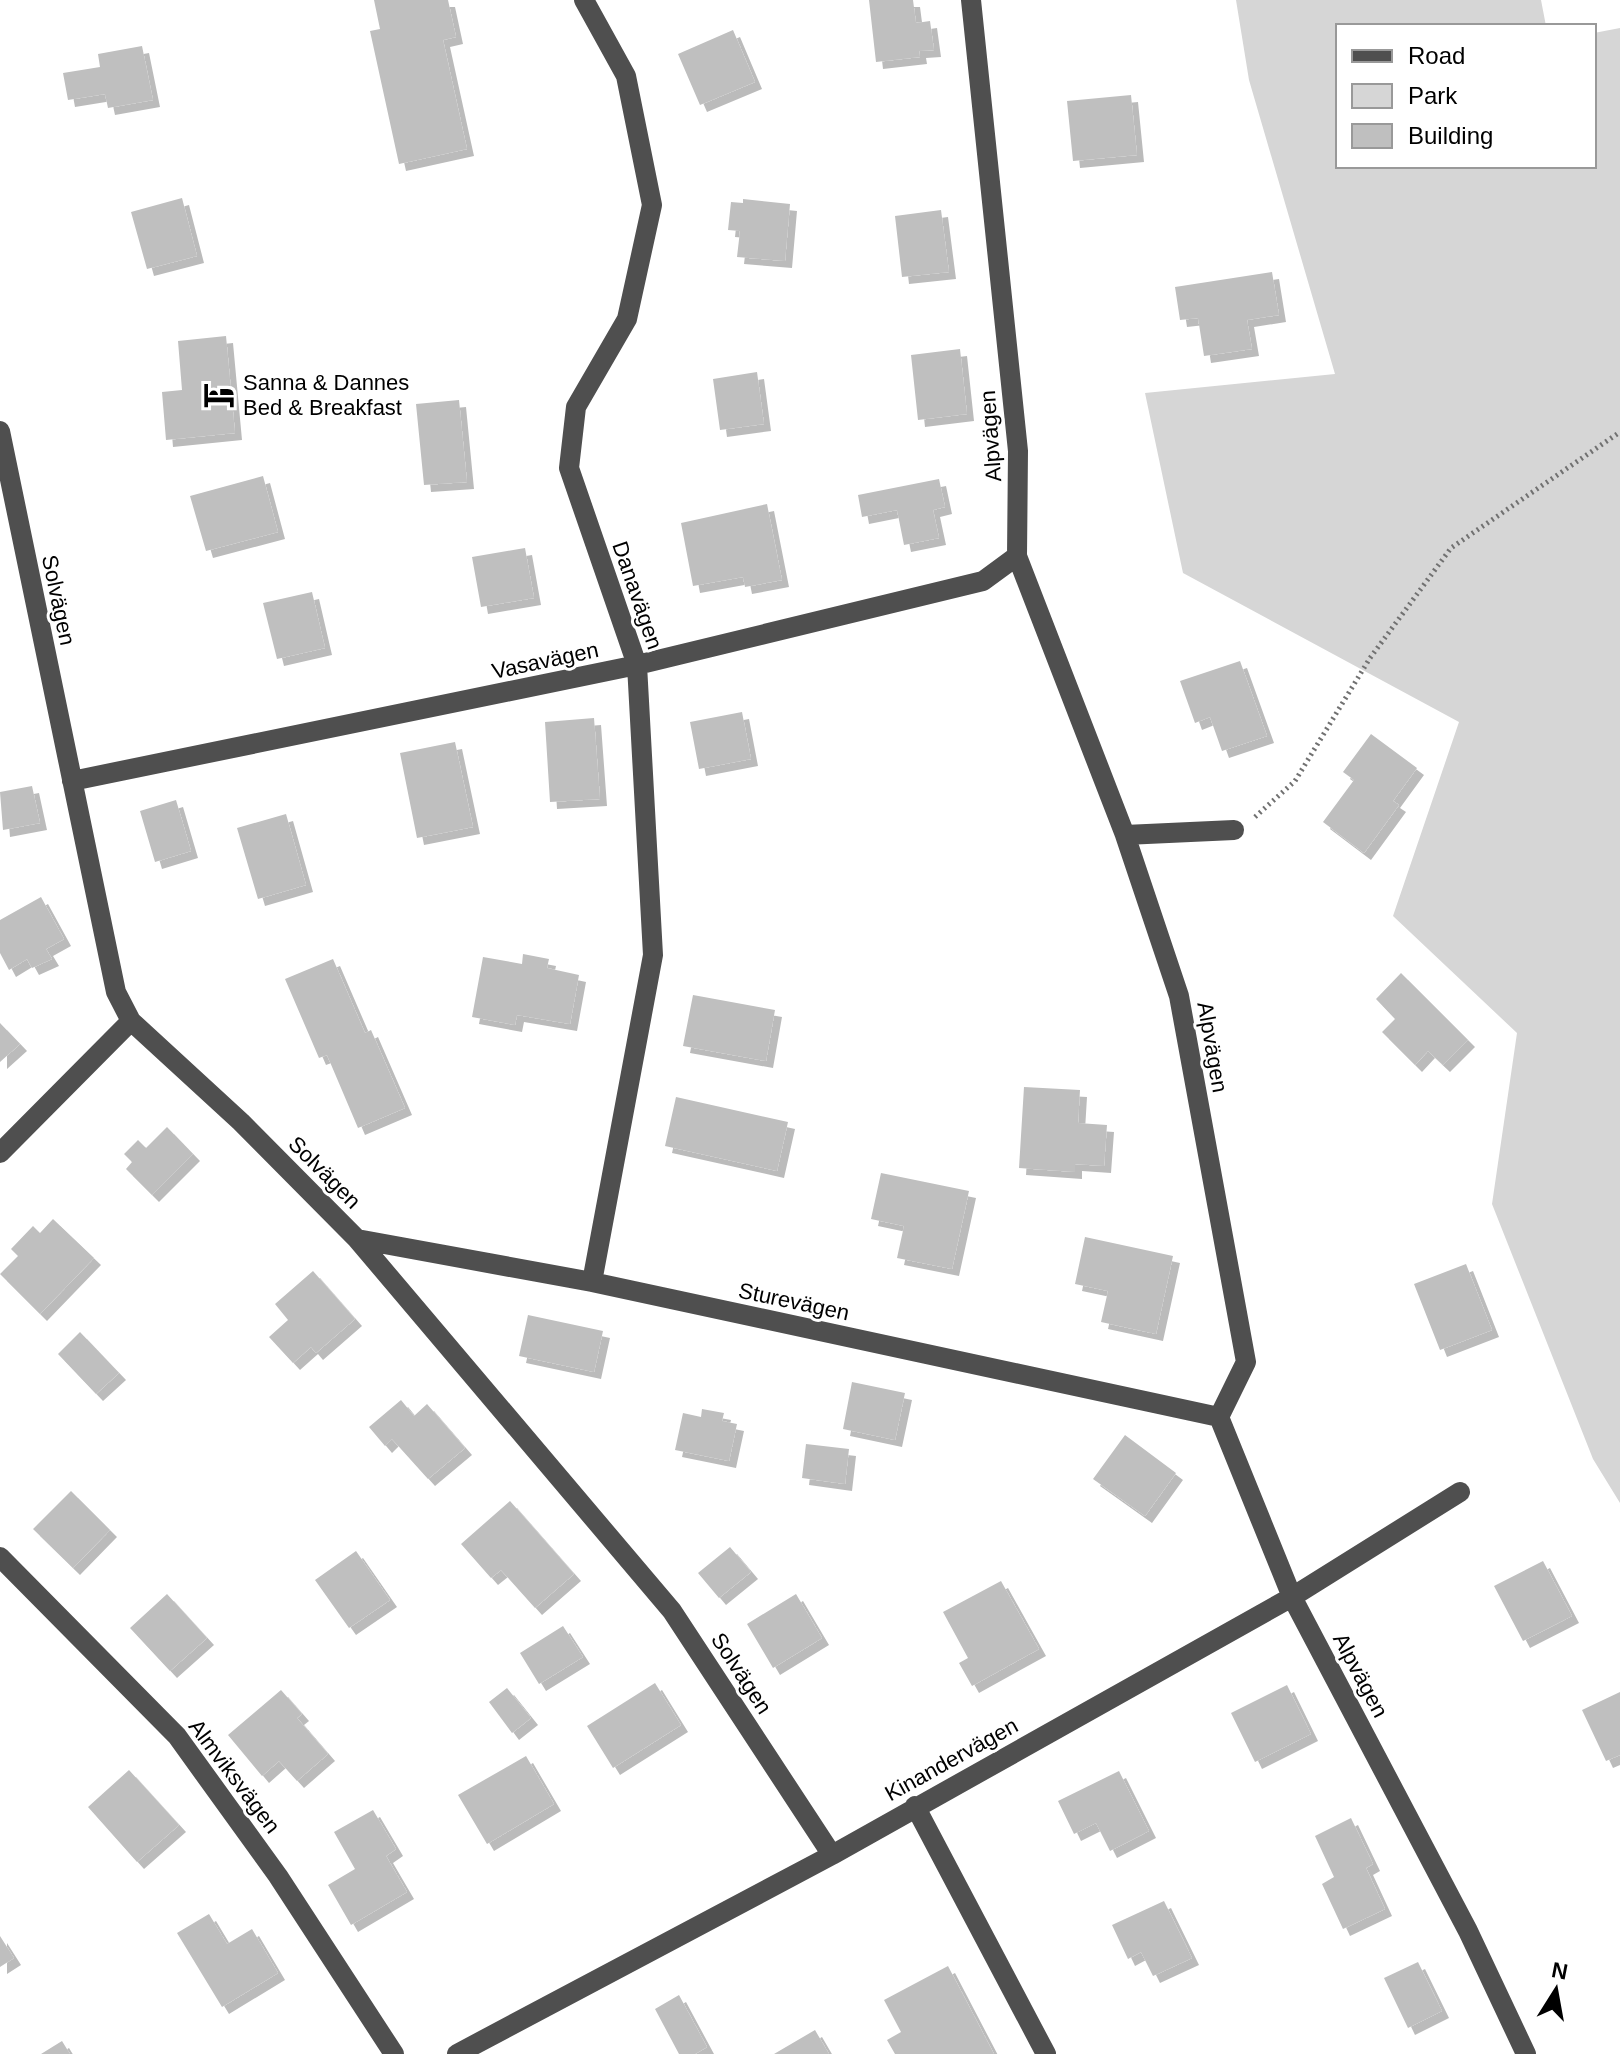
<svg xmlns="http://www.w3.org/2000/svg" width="1620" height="2054" font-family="Arial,sans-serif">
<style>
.green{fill:#d6d6d6}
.building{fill:#bfbfbf;filter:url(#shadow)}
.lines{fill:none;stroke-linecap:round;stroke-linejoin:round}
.path{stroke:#717171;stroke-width:5;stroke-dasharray:2 4;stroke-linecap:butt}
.minor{stroke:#4f4f4f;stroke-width:20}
.labels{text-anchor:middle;stroke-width:6;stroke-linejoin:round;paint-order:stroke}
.poi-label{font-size:22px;fill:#000;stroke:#fff;text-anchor:start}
.street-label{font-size:22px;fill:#000;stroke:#fff}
</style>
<defs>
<filter id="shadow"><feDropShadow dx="7" dy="7" stdDeviation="0" flood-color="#0004"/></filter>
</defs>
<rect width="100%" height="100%" fill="#fff"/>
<!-- green -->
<path class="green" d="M1236,0H1541L1546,26H1338V166H1594V33L1620,28V1503L1593,1459L1492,1204L1517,1033L1393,916L1459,722L1183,573L1145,393L1335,374L1249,80Z"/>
<!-- building -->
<path class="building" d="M374,0H448L456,37L443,40L467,149L399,164L370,31L380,29Z
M869,0H913L916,23L930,21L934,50L919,51L920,57L876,62Z
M733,30L755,82L700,105L678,54Z
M142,46L153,100L108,108L105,94L68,100L63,73L100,67L98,54Z
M1131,95L1137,155L1073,161L1067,101Z
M182,198L197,256L147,269L131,212Z
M743,199L790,204L785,261L737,257L740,231L728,230L731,202L743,203Z
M941,210L949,272L902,277L895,216Z
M1272,272L1279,315L1247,320L1252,349L1204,356L1198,318L1180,320L1175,287Z
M226,336L235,433L166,440L162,392L182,390L178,341Z
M960,349L967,414L918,420L911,355Z
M757,372L764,424L720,430L713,379Z
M459,400L467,482L424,485L416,404Z
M263,476L278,532L206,551L190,496Z
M939,479L945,507L933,510L939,538L904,545L897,510L862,517L858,495Z
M767,504L782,580L745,587L743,577L693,586L681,523Z
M525,548L534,598L481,607L472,557Z
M312,592L325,648L277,659L263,603Z
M1240,661L1267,736L1222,751L1210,717L1195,723L1180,681Z
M742,712L751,759L699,769L690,722Z
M594,718L600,799L550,802L545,722Z
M1371,734L1417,768L1393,801L1399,805L1364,853L1323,822L1354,780L1343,772Z
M455,742L473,827L417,838L400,753Z
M32,786L40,823L3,830L0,792Z
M176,800L191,851L155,862L140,811Z
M286,814L306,885L258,899L237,828Z
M41,897L64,939L46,949L52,959L32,968L27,959L9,970L0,953V920Z
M523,954L549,959L547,968L579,975L570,1024L517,1015L515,1025L472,1017L483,957L522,964Z
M333,959L365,1033L371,1030L405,1108L358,1128L327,1055L319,1058L285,979Z
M1401,973L1468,1040L1443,1065L1428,1051L1415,1065L1382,1032L1395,1019L1376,999Z
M693,995L775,1010L766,1061L683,1046Z
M0,1023L20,1044L0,1062Z
M1024,1087L1080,1090L1078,1123L1107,1125L1104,1166L1075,1164V1172L1019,1168Z
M676,1097L788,1122L777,1171L665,1146Z
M167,1127L193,1154L152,1195L126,1169L132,1162L124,1154L138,1140L146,1148Z
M881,1173L969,1191L952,1269L897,1258L904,1226L871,1219Z
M53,1219L94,1258L40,1314L0,1274L18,1256L11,1249L33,1226L40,1233Z
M1085,1237L1173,1256L1156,1334L1101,1322L1108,1291L1075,1284Z
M1466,1264L1492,1330L1440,1350L1414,1284Z
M313,1271L355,1319L316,1353L311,1347L293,1363L269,1337L288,1320L275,1304Z
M528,1315L603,1331L594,1372L519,1356Z
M80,1332L119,1373L96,1394L58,1354Z
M852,1382L905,1393L895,1440L843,1429Z
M401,1400L414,1416L427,1404L465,1448L428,1479L392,1439L385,1446L369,1427Z
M702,1409L724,1413L722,1421L737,1424L729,1461L675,1450L683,1413L701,1417Z
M1125,1435L1176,1473L1145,1516L1093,1479Z
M806,1444L849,1449L845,1484L802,1478Z
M71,1491L110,1530L73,1568L33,1529Z
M510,1501L574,1574L535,1608L501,1570L491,1578L461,1544Z
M730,1547L751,1572L719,1598L698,1573Z
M356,1551L390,1600L349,1628L315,1580Z
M1543,1561L1572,1616L1523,1641L1494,1586Z
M1001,1581L1039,1649L972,1686L959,1663L968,1658L943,1612Z
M167,1594L207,1638L170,1671L130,1628Z
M796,1594L822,1638L773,1668L747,1624Z
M563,1626L583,1657L539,1684L520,1653Z
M655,1683L681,1725L613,1768L587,1726Z
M1287,1685L1311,1734L1255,1762L1231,1713Z
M507,1688L531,1718L512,1733L489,1702Z
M281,1690L302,1714L297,1718L328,1754L297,1781L279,1761L262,1776L228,1735Z
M1620,1692V1755L1606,1761L1582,1710Z
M526,1756L554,1804L487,1844L458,1795Z
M129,1770L179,1825L137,1862L88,1807Z
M1119,1771L1149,1831L1110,1851L1096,1823L1074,1834L1058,1801Z
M373,1810L396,1849L386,1856L407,1892L351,1925L328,1885L355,1869L334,1832Z
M1351,1818L1373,1864L1366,1868L1385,1909L1343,1929L1322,1884L1334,1877L1315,1836Z
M1164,1901L1192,1958L1153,1976L1141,1952L1128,1959L1112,1925Z
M209,1914L227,1944L252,1929L278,1973L222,2007L177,1933Z
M0,1936L14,1958L0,1967Z
M1418,1962L1442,2011L1408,2028L1384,1978Z
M948,1966L994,2054H895L887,2040L901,2032L884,2000Z
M679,1995L707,2047L695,2054H679L655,2009Z
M815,2030L829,2054H774Z
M62,2041L70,2054H41Z"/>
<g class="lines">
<!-- path -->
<path class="path" d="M1255,817L1295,781L1370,658L1451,548L1620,432"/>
<!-- minor -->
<path class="minor" d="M584,0L626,76L652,205L627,319L576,407L569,468L637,665L653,955L592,1282
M971,0L1018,451L1017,556L1125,835L1179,996L1246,1362L1219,1417L1292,1597L1468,1931L1526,2054
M0,431L116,992L131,1021L241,1122L357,1239L672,1611L832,1855
M72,781L637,665L983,581L1017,556
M1125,835L1234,830
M0,1153L131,1021
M357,1239L592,1282L1219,1417
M0,1557L177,1736L278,1876L394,2054
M915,1806L1046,2054
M457,2054L832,1855L1292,1597L1460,1492"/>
</g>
<!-- icons -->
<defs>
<symbol id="hotel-bare" viewBox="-9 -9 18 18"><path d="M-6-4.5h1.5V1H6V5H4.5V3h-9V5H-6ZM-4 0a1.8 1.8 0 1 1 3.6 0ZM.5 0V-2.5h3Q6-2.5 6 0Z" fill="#000" stroke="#fff" stroke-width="2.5" paint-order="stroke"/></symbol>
</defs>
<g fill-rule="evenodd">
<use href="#hotel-bare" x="197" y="373" width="44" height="44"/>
</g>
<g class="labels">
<!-- poi labels -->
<g class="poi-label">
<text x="243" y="390">Sanna &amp; Dannes<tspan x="243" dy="25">Bed &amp; Breakfast</tspan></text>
</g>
<!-- street labels -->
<g class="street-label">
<text transform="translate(990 436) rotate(-94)" y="8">Alpvägen</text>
<text transform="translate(638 595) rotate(71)" y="8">Danavägen</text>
<text transform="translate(59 600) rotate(78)" y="8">Solvägen</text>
<text transform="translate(545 660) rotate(-12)" y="8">Vasavägen</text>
<text transform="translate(1213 1047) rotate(80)" y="8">Alpvägen</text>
<text transform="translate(325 1172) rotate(45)" y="8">Solvägen</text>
<text transform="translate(794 1301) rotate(12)" y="8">Sturevägen</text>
<text transform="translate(742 1673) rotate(57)" y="8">Solvägen</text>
<text transform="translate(1361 1675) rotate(62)" y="8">Alpvägen</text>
<text transform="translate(951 1759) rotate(-29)" y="8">Kinandervägen</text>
<text transform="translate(235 1776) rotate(53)" y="8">Almviksvägen</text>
</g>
</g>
<!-- legend -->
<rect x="1336" y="24" width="260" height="144" fill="#ffffff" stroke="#999999" stroke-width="2"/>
<rect x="1352" y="50" width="40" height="12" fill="#4f4f4f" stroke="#999999" stroke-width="2"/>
<text x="1408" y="64" font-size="24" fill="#000000">Road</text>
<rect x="1352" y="84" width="40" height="24" fill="#d6d6d6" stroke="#999999" stroke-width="2"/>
<text x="1408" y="104" font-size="24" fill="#000000">Park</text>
<rect x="1352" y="124" width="40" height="24" fill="#bfbfbf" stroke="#999999" stroke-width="2"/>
<text x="1408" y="144" font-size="24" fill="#000000">Building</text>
<!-- north arrow -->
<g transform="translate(1556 1990) rotate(11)" stroke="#ffffff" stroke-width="6" paint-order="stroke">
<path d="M0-6L14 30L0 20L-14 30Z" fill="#000000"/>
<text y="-12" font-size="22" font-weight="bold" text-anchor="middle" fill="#000000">N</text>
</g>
</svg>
